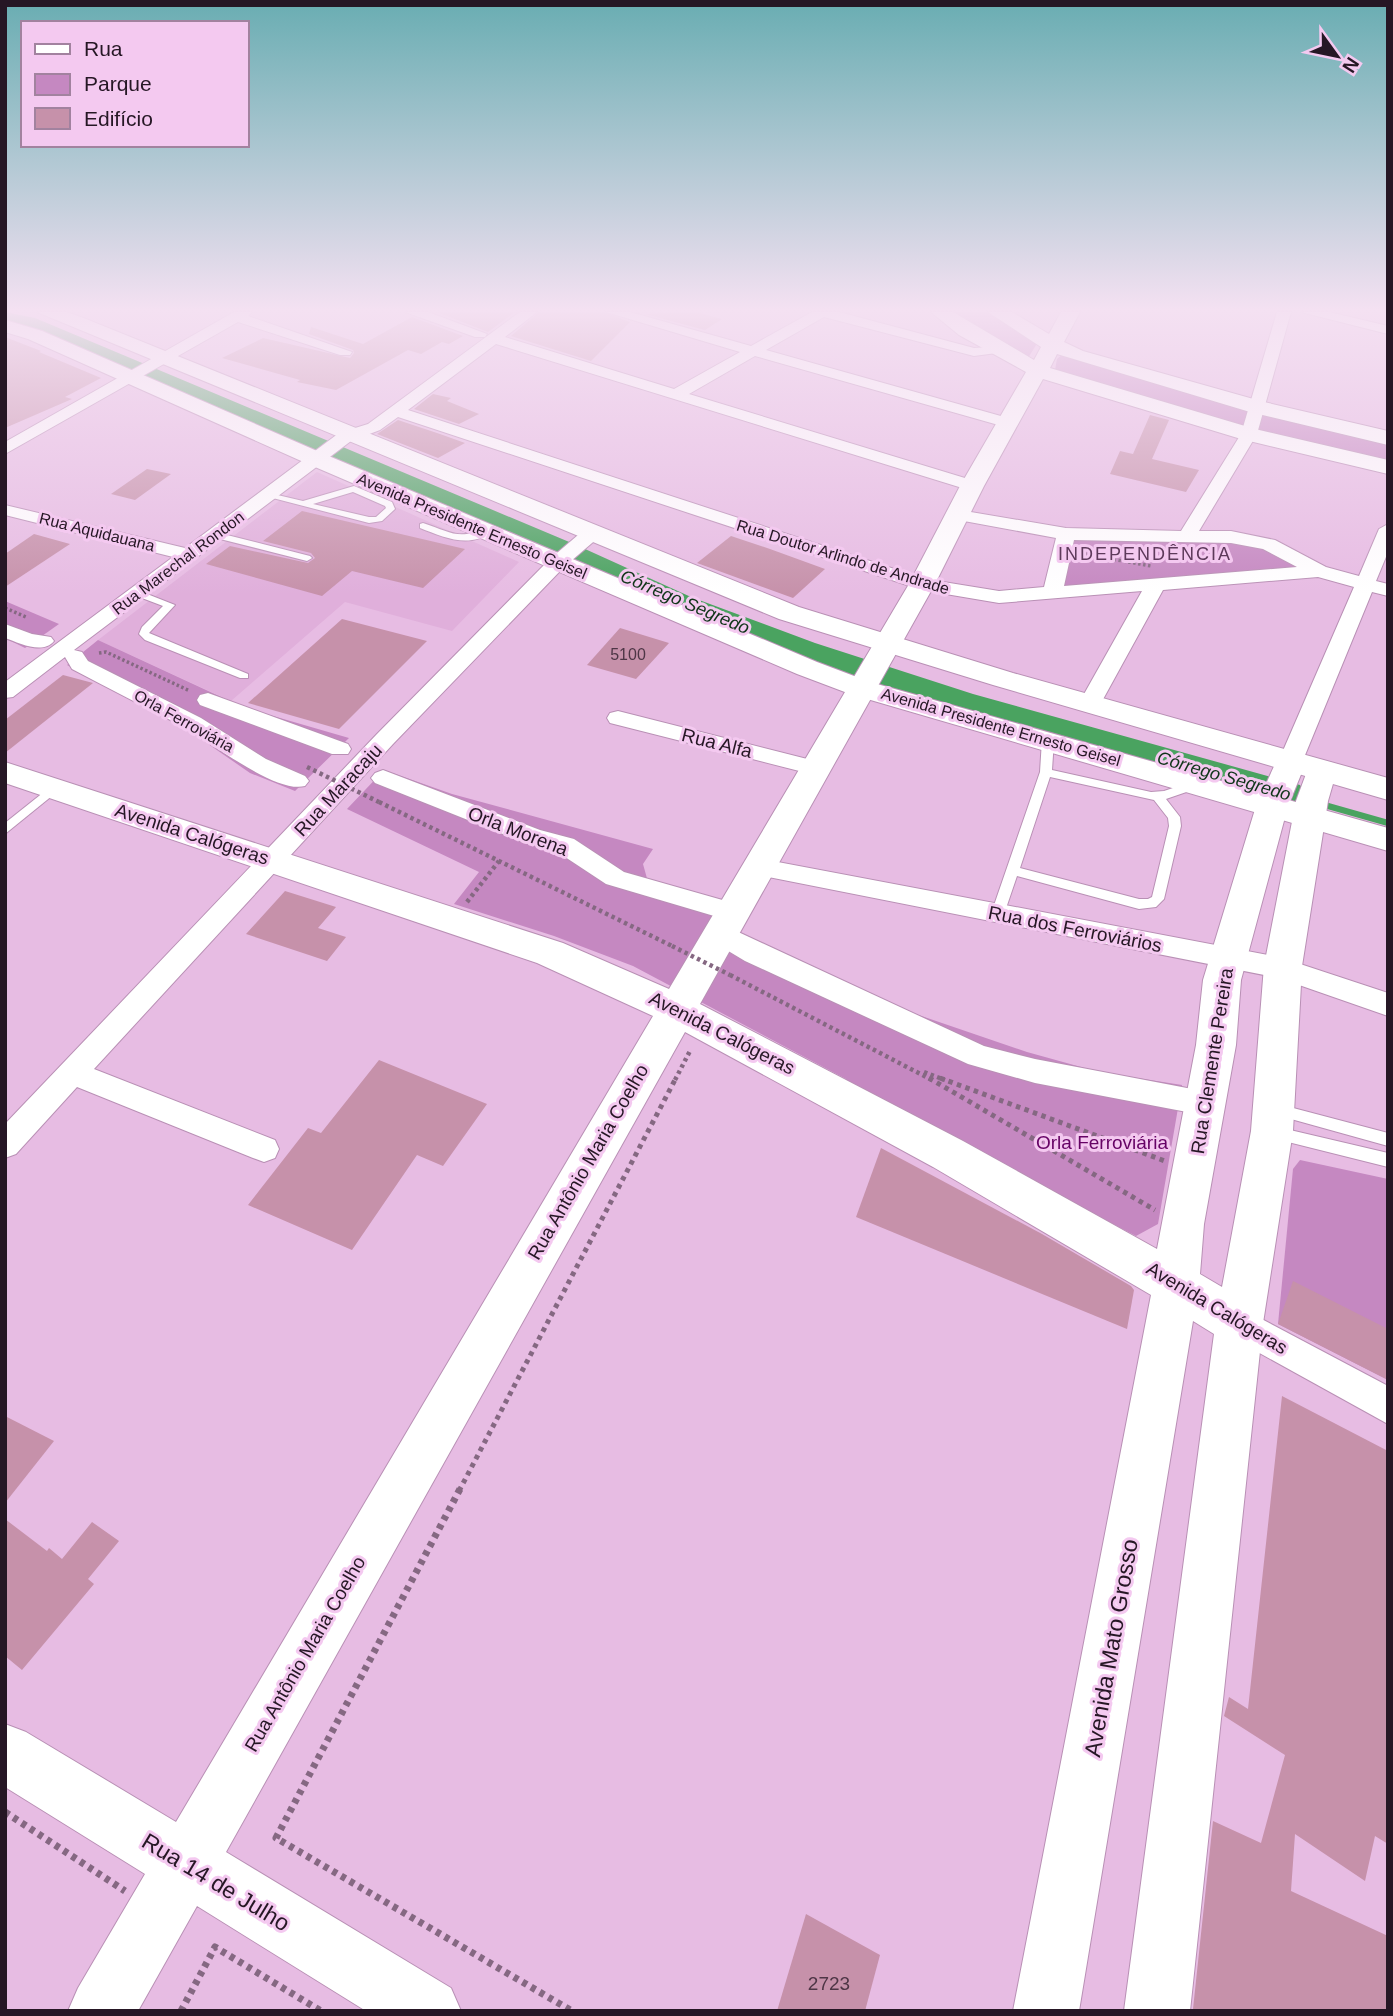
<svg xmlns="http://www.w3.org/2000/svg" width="1393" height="2016" viewBox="0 0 1393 2016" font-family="Arial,sans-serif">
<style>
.built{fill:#e0afdb}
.green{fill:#c588c1}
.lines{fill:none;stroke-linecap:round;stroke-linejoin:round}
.stream{stroke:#4aa360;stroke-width:6}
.river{fill:#4aa360;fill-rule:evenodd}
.building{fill:#c691aa}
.lane-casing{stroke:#b990b5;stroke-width:2}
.street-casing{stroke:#b990b5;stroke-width:2}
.secondary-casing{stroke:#b990b5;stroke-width:2}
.primary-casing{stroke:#b990b5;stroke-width:2}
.path-far3{stroke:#856882;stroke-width:3.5;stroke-dasharray:2.5 2.5;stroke-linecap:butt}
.path-far2{stroke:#856882;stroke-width:4.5;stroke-dasharray:3.5 3.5;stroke-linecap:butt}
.path-far1{stroke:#856882;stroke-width:5;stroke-dasharray:4.5 4.5;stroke-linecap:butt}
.path{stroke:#856882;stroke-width:7;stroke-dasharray:5 5;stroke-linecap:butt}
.lane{fill:#fff;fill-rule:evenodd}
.street{fill:#fff;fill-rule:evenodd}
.secondary{fill:#fff;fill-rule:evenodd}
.primary{fill:#fff;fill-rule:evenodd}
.path-bridge{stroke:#856882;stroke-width:4.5;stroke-dasharray:3.5 3.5;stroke-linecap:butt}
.labels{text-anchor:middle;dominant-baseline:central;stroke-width:6;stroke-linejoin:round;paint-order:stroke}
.far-street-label{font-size:16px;fill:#261725;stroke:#f4c9f0}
.number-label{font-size:16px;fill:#4e3646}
.far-neighbourhood-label{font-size:18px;letter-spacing:2px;fill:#5e3a5b;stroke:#f4c9f0}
.far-water-label{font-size:18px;font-style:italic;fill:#103519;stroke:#f4c9f0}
.street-label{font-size:19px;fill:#261725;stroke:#f4c9f0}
.park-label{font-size:19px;fill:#660365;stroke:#f4c9f0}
.near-number-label{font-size:19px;fill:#4e3646}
.near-street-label{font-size:23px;fill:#261725;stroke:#f4c9f0}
</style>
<rect width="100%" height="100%" fill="#e7bce3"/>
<path class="built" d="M317,472L519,562L452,631L345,602L231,701L98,640Z"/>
<g class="green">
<path d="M950,312H992L1038,342L1028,358Z"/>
<path d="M1064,353L1388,440V464L1238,425L1055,370L1057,359Z"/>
<path d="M1066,534L1268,544L1319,571L1053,593Z"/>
<path d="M5,601L59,624L25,648L5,638Z"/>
<path d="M98,640L245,708L349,738L295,791L250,773L175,721L67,665Z"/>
<path d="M384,770L452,794L653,849L643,864L648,882L697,898L756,949L857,994L1027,1052L1099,1072L1182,1085L1158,1224L1136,1236L848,1086L846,1079L633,966L554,936L454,904L479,872L347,809Z"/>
<path d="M1300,1160L1388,1179V1380L1278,1324L1293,1169Z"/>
</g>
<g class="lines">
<path class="stream" d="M1321,804L1388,823"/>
<path class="river" d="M5,312L35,318L574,544L691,597L815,643L973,694L1300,785L1305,793L1300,801L1287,805L949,708L793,657L669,609L554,556L5,324Z"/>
</g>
<g class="building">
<path d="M437,312H515L488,332Z"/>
<path d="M539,312H604L630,322L591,361L511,336Z"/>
<path d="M695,312L722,319L705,330L645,314Z"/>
<path d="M412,317L463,336L449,344L442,342L421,354L408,350L336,390L297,382L300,380L222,358L263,338L350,358L354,353L353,350L309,334L311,327L363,344Z"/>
<path d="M5,337L41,351L39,352L101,378L65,397L72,399L5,428Z"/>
<path d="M433,394L451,398L447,401L479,414L459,424L414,409Z"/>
<path d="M1150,415L1169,420L1152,459L1199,470L1186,492L1110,474L1120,451L1133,454Z"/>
<path d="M398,420L440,434L465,443L438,458L377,434Z"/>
<path d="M147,469L171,474L135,500L111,494Z"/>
<path d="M302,511L465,549L423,588L352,571L322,596L206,564L230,546L308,563L315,558L311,553L263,541Z"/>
<path d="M34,534L70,544L5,587V554Z"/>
<path d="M731,536L770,549L825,569L793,598L697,563Z"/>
<path d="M342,619L427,641L339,729L248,703Z"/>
<path d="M620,628L669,643L636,679L587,665Z"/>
<path d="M63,675L93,683L5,753V720Z"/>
<path d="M285,891L336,907L318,928L346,937L327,961L246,934Z"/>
<path d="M379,1060L487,1104L443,1166L417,1155L352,1250L248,1205L308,1128L321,1133Z"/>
<path d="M881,1148L1042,1234L1131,1286L1134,1290L1127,1329L856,1217Z"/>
<path d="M1293,1281L1388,1329V1380L1278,1324Z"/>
<path d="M1282,1396L1388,1451V1844L1375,1836L1365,1881L1295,1834L1291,1891L1388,1936V2011L1193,2009L1213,1821L1261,1843L1285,1755L1224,1716L1229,1697L1248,1709Z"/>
<path d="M5,1416L54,1441L5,1503Z"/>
<path d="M5,1519L47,1551L49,1548L62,1559L92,1522L119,1541L88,1579L94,1584L22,1670L5,1656Z"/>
<path d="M806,1914L880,1955L865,2011H777Z"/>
</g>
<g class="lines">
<defs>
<g id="lane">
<path d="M354,486L392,502L395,509L382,521L369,523L265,496L269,493L303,501ZM353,492L385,506L386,508L376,517H369L313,504Z"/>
<path d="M423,523C451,532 456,540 486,529L491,532C469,549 443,537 420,528V524Z"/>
<path d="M215,532L310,556L312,558L307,561L212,537V533Z"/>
<path d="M137,590L175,605L149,633L248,674V678H240L145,640L139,634L142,627L163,606L134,595V591Z"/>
<path d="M1048,736L1054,740L1052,770L1151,792L1164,791L1197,780L1203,784L1201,787L1166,799L1180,817L1181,826L1164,899L1156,907L1139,909L1017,876L1003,917H993L991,914L1040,772L1042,740ZM1050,777L1154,800L1168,818L1169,826L1152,897L1148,899H1139L1020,868Z"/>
<path d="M54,784L58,785V791L5,834V823Z"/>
<path d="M1278,1104L1388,1133V1146L1273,1114L1270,1110L1273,1106Z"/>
<path d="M1273,1126L1388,1153V1167L1268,1137L1265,1132L1268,1127Z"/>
</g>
<g id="street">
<path d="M234,312H252L248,316L352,352L350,355H340L238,322L5,454V442Z"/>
<path d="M405,312H428L487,334L485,337H475Z"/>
<path d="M520,312H537L505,337L674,389L740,352L606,312H630L751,346L812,312H839L974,348L1004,346V352L974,356L824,317L766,350L1015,420L1017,423L1009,428L755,356L689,394L978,482L981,486L978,490L972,491L496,344L408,410L925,579L999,591L1044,587L1056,538L953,519L950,515L953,511L959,510L1066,528L1181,531L1241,434L1277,312H1291L1257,434L1199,531H1231L1275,540L1326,567L1359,576L1379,529L1388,524V552L1376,581L1388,584V596L1372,592L1303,760L1299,765H1283L1279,760L1354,587L1318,577L1163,590L1101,703L1090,710L1079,703L1142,591L999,603L922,590L398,417L380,430L351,441L74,650L82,652L88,661L201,718L266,759L305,776L309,781L305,786C275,794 210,741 182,726C145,707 108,688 72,669L65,657L13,697L5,698V682L173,557L5,515V505L185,548L339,433L368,424ZM1074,540L1231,543L1263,549L1297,567L1064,586Z"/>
<path d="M1301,312H1329L1388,326V334Z"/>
<path d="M592,527L599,529L601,533L599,537L564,567L393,744L94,1069L275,1140L279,1149L275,1158L264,1162L253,1158L77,1087L16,1154L5,1158V1124L377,734L550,559L585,529Z"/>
<path d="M5,624L32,634L51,637L54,641C43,655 19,643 5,638Z"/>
<path d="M208,693L348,744L351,749L348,754H332L200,705L197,700L200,695Z"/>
<path d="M618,711L823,763L827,768L823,773L815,775L610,723L607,718L610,713Z"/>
<path d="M383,770L540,830L574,839L624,872L740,905L744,912L740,919L731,921L606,884L556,851L523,842L375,783L371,778L375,773Z"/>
<path d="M757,858L1279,957L1388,993V1016L1279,978L748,873L744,867L748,861Z"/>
<path d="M719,923L984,1046L1035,1059L1208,1092L1219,1095L1223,1104L1219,1113L1208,1116L1035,1083L968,1064L745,961L710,940L706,933L710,926Z"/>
<path d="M1239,1307L1388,1386V1424L1227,1335L1222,1323L1227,1311Z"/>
</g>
<path id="secondary" d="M931,312H953L1034,360L1041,347L988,312H1012L1049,334L1061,312H1080L1064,342L1083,351L1264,402L1388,431V445L1250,412L1057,354L1050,368L1255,429L1388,460V474L1241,439L1043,379L984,486L935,584L700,1004L963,1141L1157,1249L1196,1045L1203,980L1256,806L1280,753L1291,750L1302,753L1307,760L1288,806L1241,980L1236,1045L1204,1224L1200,1274L1222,1287L1251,1131L1264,966L1296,801L1310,763L1321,760L1332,763L1337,770L1328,801L1302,966L1293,1131L1263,1323L1190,2011H1124L1214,1334L1193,1321L1079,2011H1013L1151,1295L933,1167L685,1032L226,1852L451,1988L461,2011H366L197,1906L138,2011H68L78,1988L145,1874L5,1787V1724L26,1732L176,1822L653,1016L537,963L5,783V762L563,943L669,989L909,584L960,486L1026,372L959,335Z"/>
<g id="primary">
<path d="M37,312H67L86,319L799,607L1013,673L1388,778V800L993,685L779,619Z"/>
<path d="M5,320L42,331L324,454L817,662L870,682L1388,828V851L850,694L797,674L308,464L28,339L5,332Z"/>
</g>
</defs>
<use href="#lane" class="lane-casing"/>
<use href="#street" class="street-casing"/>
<use href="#secondary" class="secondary-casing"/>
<use href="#primary" class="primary-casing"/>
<g class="path-far3">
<path d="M1084,554L1151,566"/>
<path d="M5,608L26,617"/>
<path d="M99,653L106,652L190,691"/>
</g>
<g class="path-far2">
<path d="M379,802L672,946"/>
<path d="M467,902L499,861"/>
<path d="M730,975L932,1080"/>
<path d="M924,1072L945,1080"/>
<path d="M675,1080L691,1049"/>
</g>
<g class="path-far1">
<path d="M929,1078L1155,1210"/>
<path d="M940,1078L1165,1161"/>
<path d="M459,1491L676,1078"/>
</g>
<g class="path">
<path d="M460,1489L276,1838L572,2011"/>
<path d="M5,1812L125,1891"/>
<path d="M181,2011L215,1947L321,2011"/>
</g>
<use href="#lane" class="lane"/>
<use href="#street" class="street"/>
<use href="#secondary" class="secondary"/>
<use href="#primary" class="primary"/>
<g class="path-bridge">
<path d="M307,767L379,802"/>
<path d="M672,946L730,975"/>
</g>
</g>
<linearGradient id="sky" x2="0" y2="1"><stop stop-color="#69adb2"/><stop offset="0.52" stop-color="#f4e1f2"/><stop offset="1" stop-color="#f4e1f2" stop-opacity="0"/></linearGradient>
<rect width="1393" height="595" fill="url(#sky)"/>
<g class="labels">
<g class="far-street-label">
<text transform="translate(472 526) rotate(23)">Avenida Presidente Ernesto Geisel</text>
<text transform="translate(97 532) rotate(14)">Rua Aquidauana</text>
<text transform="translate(843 557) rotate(17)">Rua Doutor Arlindo de Andrade</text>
<text transform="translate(178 563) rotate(-37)">Rua Marechal Rondon</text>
<text transform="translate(184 721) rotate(29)">Orla Ferroviária</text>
<text transform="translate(1001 727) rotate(16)">Avenida Presidente Ernesto Geisel</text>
</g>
<g class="number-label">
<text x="628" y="654">5100</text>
</g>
<g class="far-neighbourhood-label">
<text x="1145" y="554">INDEPENDÊNCIA</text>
</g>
<g class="far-water-label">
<text transform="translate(685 602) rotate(23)">Córrego Segredo</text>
<text transform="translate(1224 776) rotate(16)">Córrego Segredo</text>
</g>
<g class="street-label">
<text transform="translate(717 743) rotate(14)">Rua Alfa</text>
<text transform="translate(338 790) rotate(-47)">Rua Maracaju</text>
<text transform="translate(518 831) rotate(21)">Orla Morena</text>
<text transform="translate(192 834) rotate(18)">Avenida Calógeras</text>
<text transform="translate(1075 929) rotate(11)">Rua dos Ferroviários</text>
<text transform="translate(722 1033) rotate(27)">Avenida Calógeras</text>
<text transform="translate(1212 1061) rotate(-81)">Rua Clemente Pereira</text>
<text transform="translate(588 1162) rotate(-60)">Rua Antônio Maria Coelho</text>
<text transform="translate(1217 1308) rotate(31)">Avenida Calógeras</text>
<text transform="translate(305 1654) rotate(-60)">Rua Antônio Maria Coelho</text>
</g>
<g class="park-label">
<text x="1102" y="1142">Orla Ferroviária</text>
</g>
<g class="near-number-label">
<text x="829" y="1983">2723</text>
</g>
<g class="near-street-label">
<text transform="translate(1111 1648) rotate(-80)">Avenida Mato Grosso</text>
<text transform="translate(216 1882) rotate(31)">Rua 14 de Julho</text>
</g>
</g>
<rect width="1393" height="2016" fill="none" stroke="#261725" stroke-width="14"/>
<rect x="21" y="21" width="228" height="126" fill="#f4c9f0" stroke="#a2829f" stroke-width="2"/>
<rect x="35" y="44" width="35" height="10" fill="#ffffff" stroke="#a2829f" stroke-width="2"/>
<text x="84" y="56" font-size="21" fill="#261725">Rua</text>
<rect x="35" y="74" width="35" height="21" fill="#c588c1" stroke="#a2829f" stroke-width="2"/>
<text x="84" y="91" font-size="21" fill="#261725">Parque</text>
<rect x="35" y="108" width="35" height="21" fill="#c691aa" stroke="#a2829f" stroke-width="2"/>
<text x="84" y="126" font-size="21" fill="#261725">Edifício</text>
<g transform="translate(1337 56) rotate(123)" stroke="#f4c9f0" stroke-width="5" paint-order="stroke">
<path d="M0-5L12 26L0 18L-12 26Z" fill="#261725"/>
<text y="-10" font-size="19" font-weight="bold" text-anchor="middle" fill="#261725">N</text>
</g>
</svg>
